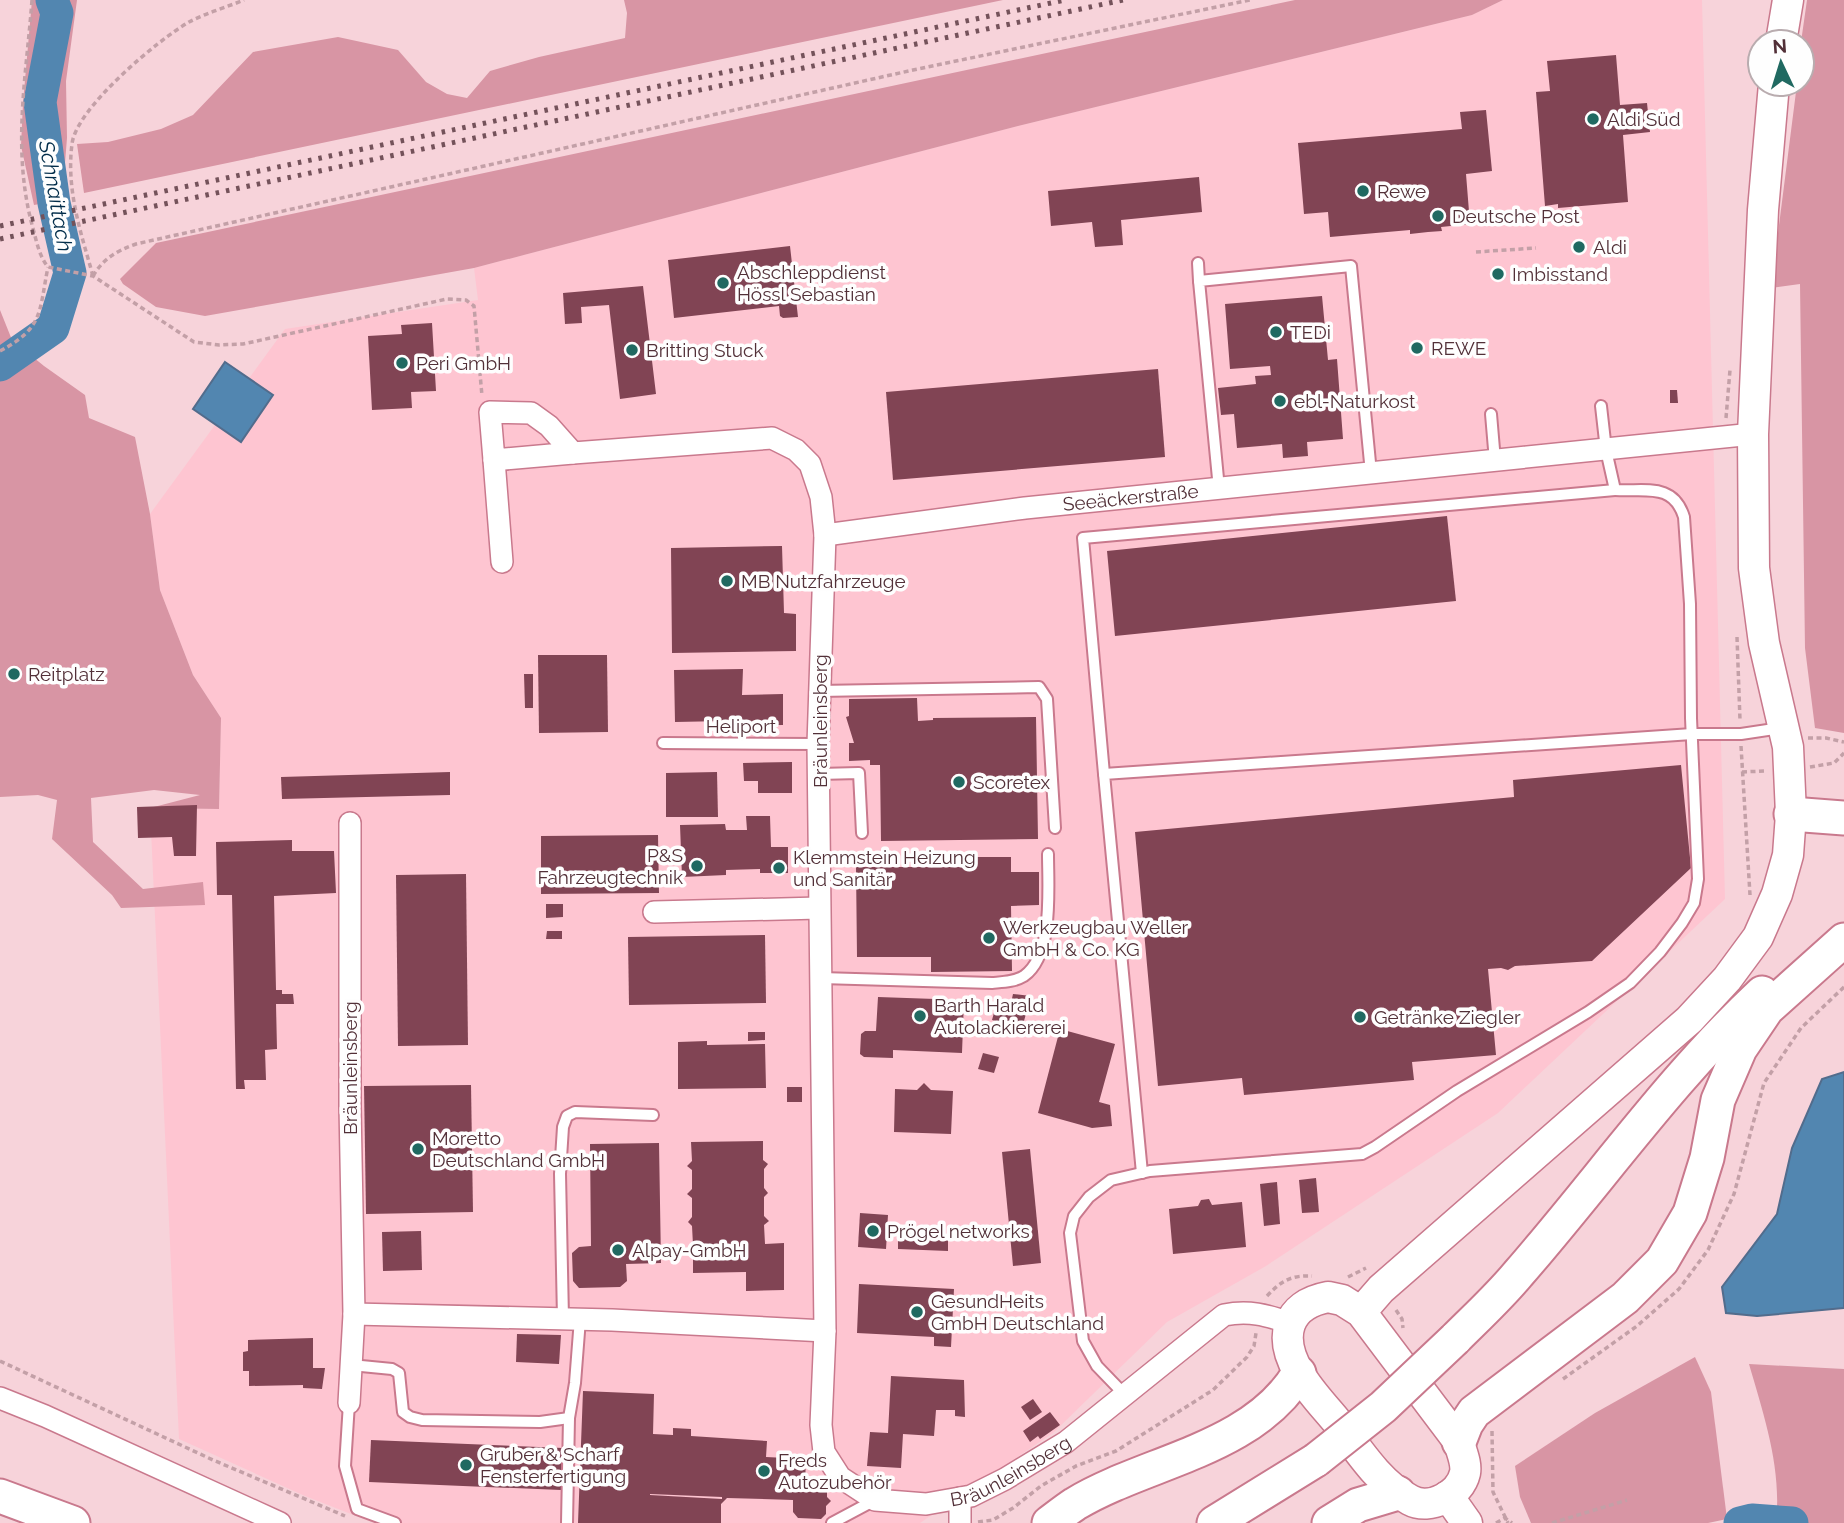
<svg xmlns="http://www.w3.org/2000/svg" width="1844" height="1523" viewBox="0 0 1844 1523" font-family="Raleway,sans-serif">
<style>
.built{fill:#fec5d1}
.green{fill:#d895a4}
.water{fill:#5286b0;stroke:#526c8c;stroke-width:2}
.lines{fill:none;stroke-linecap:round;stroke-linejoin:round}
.river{stroke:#5286b0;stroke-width:33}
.building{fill:#814454;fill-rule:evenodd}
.lane-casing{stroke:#c9798d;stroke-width:14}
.street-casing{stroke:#c9798d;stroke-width:24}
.secondary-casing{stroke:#c9798d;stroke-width:33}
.primary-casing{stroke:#c9798d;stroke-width:37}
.path{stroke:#c3a0a7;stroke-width:3.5;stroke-dasharray:5 3.5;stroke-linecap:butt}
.lane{stroke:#fff;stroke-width:10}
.street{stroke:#fff;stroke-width:21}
.secondary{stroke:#fff;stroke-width:30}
.primary{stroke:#fff;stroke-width:33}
.rail{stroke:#74525a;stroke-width:5;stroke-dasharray:3.5 7;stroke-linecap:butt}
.primary-bridge-casing{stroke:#c9798d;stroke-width:37;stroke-linecap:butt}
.primary-bridge{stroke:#fff;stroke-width:33}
.poi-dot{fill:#206961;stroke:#fefefe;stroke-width:2.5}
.labels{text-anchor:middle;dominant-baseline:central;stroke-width:7;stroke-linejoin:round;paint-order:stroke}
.poi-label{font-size:19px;fill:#523038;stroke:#fefefe;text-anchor:start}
.street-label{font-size:19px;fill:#523038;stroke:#fefefe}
.water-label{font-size:21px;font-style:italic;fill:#012c49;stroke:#fefefe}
</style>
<rect width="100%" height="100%" fill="#f7d3da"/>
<path class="built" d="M1503,0H1702L1725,899L1498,1113L1266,1266L1167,1322L1053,1433L920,1523H374L305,1496L179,1439L150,808L219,809L221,718L193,675L160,590L150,514L285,329L478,300L474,268L1018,126L1472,15Z"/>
<g class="green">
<path d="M32,0H77L66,81L67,138L62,200L34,205L21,146L23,103Z"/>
<path d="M624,0H1003L84,193L77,144L108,142L161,129L193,115L253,52L338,37L398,50L426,82L447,94L467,98L490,71L539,57L625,38L627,13Z"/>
<path d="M1295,0H1503L1472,15L1018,126L474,268L205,316L156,307L123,284L120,279L156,243Z"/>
<path d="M1807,0H1844V733L1815,728L1805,648L1800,284L1771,288L1797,84H1802L1801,42Z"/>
<path d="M0,310L12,340L44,366L85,395L89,418L135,437L150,514L160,590L193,675L221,718L219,809L150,808L200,795L154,790L91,798L93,842L143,889L203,882L205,905L121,908L112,895L52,839L57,800L38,795L0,797Z"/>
<path d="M1695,1357L1711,1392L1727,1519L1708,1523H1531L1520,1497L1515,1466L1595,1413Z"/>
<path d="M1749,1364L1844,1369V1523H1776C1782,1468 1764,1416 1749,1364Z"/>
</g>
<g class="water">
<path d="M225,362L273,395L241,442L193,409Z"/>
<path d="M1844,1072V1308L1757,1316L1726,1313L1722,1287L1777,1214L1792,1148L1822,1079Z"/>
</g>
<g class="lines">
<g class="river">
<path d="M0,365L53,328L70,273L54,203L40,102L57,13L52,0"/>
<path d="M1740,1523L1752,1520L1792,1523"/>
</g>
</g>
<g class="building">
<path d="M1616,55L1620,105L1647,103L1650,132L1623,135L1628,202L1558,208V204L1545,206L1536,92L1550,91L1547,61Z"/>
<path d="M1486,110L1492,171L1466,174L1470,224L1441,227L1442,231L1428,232L1410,234V230L1330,237L1328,212L1304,214L1298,143L1462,129L1460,112Z"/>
<path d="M1199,177L1202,212L1121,220L1123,245L1095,247L1092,222L1051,226L1048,191Z"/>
<path d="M790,246L798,317L783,318L780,316L779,306L674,318L668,260Z"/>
<path d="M643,286L656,394L620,399L609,305L581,307L582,323L565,324L563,293Z"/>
<path d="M1322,296L1328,360L1337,359L1343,439L1307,442L1308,456L1283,458L1282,444L1237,448L1234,414L1221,415L1218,388L1256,384L1255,376L1271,375L1270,366L1230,369L1225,304Z"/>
<path d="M432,323L436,391L411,392L412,408L372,410L368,336L402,334L401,325Z"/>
<path d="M1158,369L1165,457L893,480L886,392Z"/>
<path d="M1670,390H1677L1678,403H1670Z"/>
<path d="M1447,516L1456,601L1115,636L1107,551Z"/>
<path d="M782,546L784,613L796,614V651L672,653L671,548Z"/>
<path d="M538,655H607L608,732L539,733Z"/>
<path d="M743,669L742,695L783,694V725L725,726V721L675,722L674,670Z"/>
<path d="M524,674H533V708H525Z"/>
<path d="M917,698L918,721L933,720V718L1036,717L1038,839L881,841L880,765H870V760L849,761V743H854L846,717L849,716V699Z"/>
<path d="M792,762V793H758V781H744L743,763Z"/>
<path d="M1681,765L1691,868L1592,961L1515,966L1508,970L1501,968L1488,969L1496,1055L1412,1062L1414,1080L1244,1095L1242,1078L1158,1086L1135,832L1514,797L1513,780Z"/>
<path d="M450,772V795L282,799L281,777Z"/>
<path d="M717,772L718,817H666V773Z"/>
<path d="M197,805L196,856H174L172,837L138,838L137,807Z"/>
<path d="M746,816H770L771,847H788V873H760V869L726,870V875L682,877L680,825L725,824L726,830H747Z"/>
<path d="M658,835L659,893L541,894V836Z"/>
<path d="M292,840V851H334L336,893L274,896L276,990H282V994H293L294,1004H276L277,1049L265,1050L266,1080H244L245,1089H236L232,895H217L216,842Z"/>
<path d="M965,857H1011V872H1039V905L1011,906L1012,971L931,972V957H857L856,867H965Z"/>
<path d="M466,874L468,1045L398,1046L396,875Z"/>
<path d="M546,904H563V917L546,918Z"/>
<path d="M547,931H562V939H546Z"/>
<path d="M765,935L766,1003L629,1005L628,937Z"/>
<path d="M1013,994L1031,996L1022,1028L992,1020L997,1002L1011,1003Z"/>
<path d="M878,997L964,1000L962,1053L893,1050V1058L864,1057L860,1054L861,1034L865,1031H876Z"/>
<path d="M1060,1029L1115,1044L1099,1102L1110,1105L1112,1126L1092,1128L1038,1113Z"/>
<path d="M748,1032H765V1040L748,1041Z"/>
<path d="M707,1041V1045L765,1044L766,1088L678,1089V1042Z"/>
<path d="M983,1053L999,1057L994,1073L978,1069Z"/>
<path d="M924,1083L931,1090L953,1091L951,1134L894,1132L895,1089L917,1090Z"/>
<path d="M471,1085L473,1212L366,1214L364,1086Z"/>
<rect x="787" y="1087" width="15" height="15"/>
<path d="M763,1141V1160L768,1164L764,1169V1188L768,1193L764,1197V1216L769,1221L764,1225L765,1244L784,1243V1290L746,1291V1272L693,1273V1255L688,1250L693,1245L692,1226L688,1222L692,1217V1198L687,1194L692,1189V1170L687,1166L692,1161L691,1142Z"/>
<path d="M659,1143L661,1263L626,1264L627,1281L620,1287L579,1288L573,1281L572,1253L579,1247L591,1246L590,1144Z"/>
<path d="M1030,1149L1041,1263L1013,1266L1002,1152Z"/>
<path d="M1316,1178L1319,1212L1302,1213L1299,1180Z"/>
<path d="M1277,1182L1280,1224L1264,1226L1260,1184Z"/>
<path d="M1209,1199L1212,1205L1242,1202L1246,1247L1173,1254L1169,1209L1198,1206L1201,1200Z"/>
<path d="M860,1213L888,1215L886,1249L858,1247Z"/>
<path d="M421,1231L422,1270L383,1271L382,1232Z"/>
<path d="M898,1232L948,1234V1251L898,1249Z"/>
<path d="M859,1284L954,1289L951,1347L934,1346V1337L857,1333Z"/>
<path d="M517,1334L561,1335L559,1364L516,1362Z"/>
<path d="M313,1338V1368H325L322,1389L303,1388V1385L249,1386V1371H243V1352L248,1351V1340Z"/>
<path d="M891,1376L964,1380L965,1417L955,1416V1410H936L934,1436L903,1434L901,1468L867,1466L870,1432L888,1433Z"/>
<path d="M583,1391L654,1394L653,1434L673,1435V1428L691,1429V1436L767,1441L766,1457L806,1459L805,1483H822L827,1488V1497L831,1501L826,1506V1514L821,1519L798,1518L793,1512V1500L727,1498L721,1504V1523H578ZM650,1494L722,1497V1499L650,1495Z"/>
<path d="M1033,1399L1042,1412L1030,1420L1021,1407Z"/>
<path d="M1050,1412L1060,1425L1040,1439L1038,1436L1030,1442L1023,1431Z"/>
<path d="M371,1440L563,1448L561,1490L369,1482Z"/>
</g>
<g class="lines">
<defs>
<g id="lane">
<path d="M1198,263L1199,281"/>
<path d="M1491,414L1495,461"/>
<path d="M1219,489L1199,281L1351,266L1371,473"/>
<path d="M819,691L1039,687L1047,699L1055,828"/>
<path d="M663,743L818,744"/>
<path d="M819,774L859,773L862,833"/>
<path d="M1104,774L1083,538L1615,490"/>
<path d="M821,978L992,983C1003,982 1014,982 1024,976C1054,955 1048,887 1048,854"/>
<path d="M1142,1173L1104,774L1692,734H1741L1781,728"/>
<path d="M563,1318L560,1174L563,1127L567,1116L575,1112L653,1115"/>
<path d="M351,1365L392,1369L399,1373L403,1412L410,1417L422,1420L540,1422L569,1418L575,1383L580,1319"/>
<path d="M1125,1395L1097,1366L1083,1341L1070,1233L1074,1216L1089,1197L1111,1180L1150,1171L1362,1154L1375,1147L1457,1091L1588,1012L1630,983L1660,952L1682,923L1694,903L1698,879L1691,718L1690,604L1684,517C1673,482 1645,492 1615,490L1606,450L1601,406"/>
<path d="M349,1403L345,1466L357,1509L395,1523"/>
<path d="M567,1523L569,1418"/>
<path d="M832,1523L875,1500"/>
</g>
<g id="street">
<path d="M490,412L531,413L549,426L573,453L494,460Z"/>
<path id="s1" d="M573,453L772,438L796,450L810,464L821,497L825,535L818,744L825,1331L821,1425L824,1452L840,1477L875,1500L926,1504L971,1496L1005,1479L1066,1442L1224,1315C1249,1310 1266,1315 1290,1323"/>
<path d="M494,460L502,562"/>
<path id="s2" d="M825,535L1025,508L1753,434"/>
<path d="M654,912L819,908"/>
<path d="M354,1314L612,1320L825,1331"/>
<path d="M0,1398L45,1416L280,1523"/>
<path d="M349,1403L354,1314L350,1106V823"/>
<path d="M960,1498V1523"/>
</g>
<g id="secondary">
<path d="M1781,42L1788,0"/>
<path d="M1328,1297L1342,1300L1361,1312L1459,1442C1461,1451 1467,1463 1465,1473C1460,1495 1430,1511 1410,1500C1379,1483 1359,1451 1338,1423C1325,1407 1309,1391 1299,1373C1278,1337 1286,1305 1328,1297Z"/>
<path d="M1361,1312L1381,1289L1689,1020L1727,979L1758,937L1777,894L1788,855L1791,814L1788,747L1764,643L1754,568L1753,434L1763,210L1774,84"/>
<path d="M1448,1496L1467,1523"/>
</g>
<g id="primary">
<path d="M1791,814L1844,818"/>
<path d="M1455,1339C1476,1318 1499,1297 1518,1274C1600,1180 1671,1078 1762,993"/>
<path d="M1459,1442L1466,1424L1474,1412L1625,1298L1662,1261L1690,1213L1707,1158L1718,1100L1740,1049L1767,1009L1844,940"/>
<path d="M0,1496L73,1523"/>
<path d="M1049,1523C1057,1517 1066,1510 1075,1504C1146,1461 1253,1450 1299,1373"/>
<path d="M1214,1523L1316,1460"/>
<path d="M1329,1523L1358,1505L1398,1493"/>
</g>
</defs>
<use href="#lane" class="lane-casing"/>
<use href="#street" class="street-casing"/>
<use href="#secondary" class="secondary-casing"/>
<use href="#primary" class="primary-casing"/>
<g class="path">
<path d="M32,0C26,80 11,153 34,232C37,244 40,257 48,267L93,276L194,342L219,345L243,344L447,299L466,300L474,306L482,396"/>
<path d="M1476,252L1536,248"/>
<path d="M93,276C103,259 116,251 136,244L913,70L1250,0"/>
<path d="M93,276C81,233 66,190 72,144C76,108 158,40 189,22C206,13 227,7 244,0"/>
<path d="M0,351C44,328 39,311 48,267"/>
<path d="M1726,418L1730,370"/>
<path d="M1737,637L1740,720"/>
<path d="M1808,738H1826L1844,742"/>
<path d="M1741,746L1750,895"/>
<path d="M1810,767L1834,763L1844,753"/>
<path d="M1742,772L1764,771"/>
<path d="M1348,1277L1366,1268"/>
<path d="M1267,1296C1281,1281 1291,1275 1312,1276"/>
<path d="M1396,1310L1402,1319L1403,1328"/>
<path d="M0,1361L213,1460L345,1516"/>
<path d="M1563,1379L1637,1326L1679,1289L1708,1250L1734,1194L1764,1083L1801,1028L1844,987"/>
<path d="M1492,1431L1493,1492L1508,1523"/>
<path d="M978,1522L993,1520L1013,1508L1041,1486L1076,1466L1116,1451L1213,1390L1247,1357L1254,1346L1256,1333"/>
<path d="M1496,1523L1505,1518L1512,1523"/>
<path d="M1552,1523L1627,1500"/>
</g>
<use href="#lane" class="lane"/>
<use href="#street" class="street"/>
<use href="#secondary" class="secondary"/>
<use href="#primary" class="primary"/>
<g class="rail">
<path d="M0,226L1065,0"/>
<path d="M0,239L1123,0"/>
</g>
<defs>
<path id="primary-bridge" d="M1316,1460L1383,1407L1455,1339"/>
</defs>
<use href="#primary-bridge" class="primary-bridge-casing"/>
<use href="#primary-bridge" class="primary-bridge"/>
</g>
<g class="poi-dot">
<circle cx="1593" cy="119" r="7"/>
<circle cx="1363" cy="191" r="7"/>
<circle cx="1438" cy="216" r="7"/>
<circle cx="1579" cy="247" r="7"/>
<circle cx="1498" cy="274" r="7"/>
<circle cx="723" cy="283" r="7"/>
<circle cx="1276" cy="332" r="7"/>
<circle cx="1417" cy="348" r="7"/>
<circle cx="632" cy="350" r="7"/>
<circle cx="402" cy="363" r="7"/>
<circle cx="1280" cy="401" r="7"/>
<circle cx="727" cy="581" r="7"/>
<circle cx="14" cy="674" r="7"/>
<circle cx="959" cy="782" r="7"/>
<circle cx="697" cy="866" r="7"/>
<circle cx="779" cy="868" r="7"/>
<circle cx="989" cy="938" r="7"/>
<circle cx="920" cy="1016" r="7"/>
<circle cx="1360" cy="1017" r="7"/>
<circle cx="418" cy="1149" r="7"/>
<circle cx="873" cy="1231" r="7"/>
<circle cx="618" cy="1250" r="7"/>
<circle cx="917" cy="1312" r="7"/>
<circle cx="466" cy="1465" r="7"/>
<circle cx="764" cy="1471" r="7"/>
</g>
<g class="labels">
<g class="poi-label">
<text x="1607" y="119">Aldi Süd</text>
<text x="1377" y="191">Rewe</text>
<text x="1452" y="216">Deutsche Post</text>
<text x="1593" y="247">Aldi</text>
<text x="737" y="272">Abschleppdienst<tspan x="737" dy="22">Hössl Sebastian</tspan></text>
<text x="1512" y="274">Imbisstand</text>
<text x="1290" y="332">TEDi</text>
<text x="1431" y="348">REWE</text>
<text x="646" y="350">Britting Stuck</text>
<text x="416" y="363">Peri GmbH</text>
<text x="1294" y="401">ebl-Naturkost</text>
<text x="741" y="581">MB Nutzfahrzeuge</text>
<text x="28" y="674">Reitplatz</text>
<text x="973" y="782">Scoretex</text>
<text x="683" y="855" text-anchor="end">P&amp;S<tspan x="683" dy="22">Fahrzeugtechnik</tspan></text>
<text x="793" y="857">Klemmstein Heizung<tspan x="793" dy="22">und Sanitär</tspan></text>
<text x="1003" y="927">Werkzeugbau Weller<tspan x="1003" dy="22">GmbH &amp; Co. KG</tspan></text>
<text x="934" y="1005">Barth Harald<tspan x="934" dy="22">Autolackiererei</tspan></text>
<text x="1374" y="1017">Getränke Ziegler</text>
<text x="432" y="1138">Moretto<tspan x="432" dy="22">Deutschland GmbH</tspan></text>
<text x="887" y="1231">Prögel networks</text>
<text x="632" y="1250">Alpay-GmbH</text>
<text x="931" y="1301">GesundHeits<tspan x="931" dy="22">GmbH Deutschland</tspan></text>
<text x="480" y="1454">Gruber &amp; Scharf<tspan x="480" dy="22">Fensterfertigung</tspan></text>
<text x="778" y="1460">Freds<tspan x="778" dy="22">Autozubehör</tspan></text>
</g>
<g class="street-label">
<text stroke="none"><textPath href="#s2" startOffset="308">Seeäckerstraße</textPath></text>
<text transform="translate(820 721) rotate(-90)">Bräunleinsberg</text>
<text x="741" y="726">Heliport</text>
<text transform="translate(350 1068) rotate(-90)">Bräunleinsberg</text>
<text stroke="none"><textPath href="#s1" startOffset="1451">Bräunleinsberg</textPath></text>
</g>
<g class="water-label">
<text transform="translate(56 196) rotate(80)">Schnaittach</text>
</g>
</g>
<g transform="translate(1781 63) rotate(356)"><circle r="33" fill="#fefefe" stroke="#b9acaf" stroke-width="2"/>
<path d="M0-5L12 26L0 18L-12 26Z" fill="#206961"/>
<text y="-10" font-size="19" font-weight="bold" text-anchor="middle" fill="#523038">N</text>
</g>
</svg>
